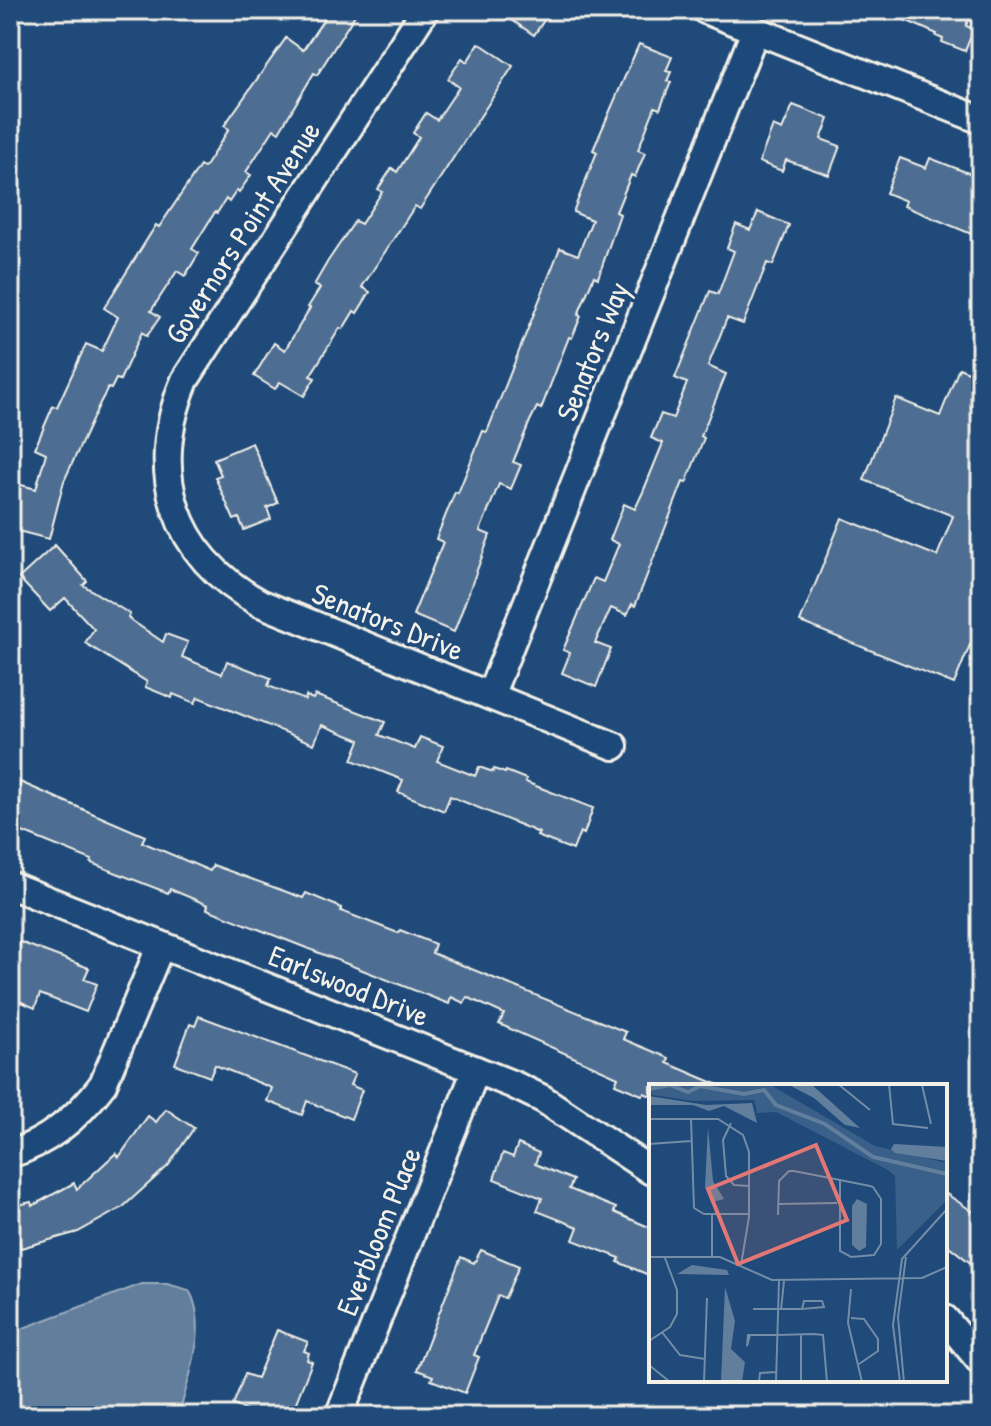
<svg xmlns="http://www.w3.org/2000/svg" width="991" height="1426" viewBox="0 0 991 1426" font-family="'Patrick Hand',sans-serif">
<style>
.water{fill:#627e9d;stroke:#9cacbb;stroke-width:2}
.building{fill:#4d6e92;stroke:#f4f1e8;stroke-width:2}
.lines{fill:none;stroke-linecap:round;stroke-linejoin:round}
.street-casing{stroke:#f4f1e8;stroke-width:32}
.street{stroke:#1f4a7a;stroke-width:26}
.labels{text-anchor:middle;dominant-baseline:central;stroke-width:7;stroke-linejoin:round;paint-order:stroke}
.street-label{font-size:30px;fill:#f4f1e8;stroke:#1f4a7a}
.inset-river{fill:none;stroke:#627e9d;stroke-width:4}
.inset-road{fill:none;stroke:#748da6;stroke-width:2}
.view{fill:#e27875;fill-opacity:0.15;stroke:#e27875;stroke-width:4}
.inset-edge{fill:none;stroke:#f4f1e8;stroke-width:4}
</style>
<rect width="100%" height="100%" fill="#1f4a7a"/>
<filter id="ink" filterUnits="userSpaceOnUse"><feTurbulence type="fractalNoise" baseFrequency=".0125" numOctaves="2"/><feDisplacementMap in="SourceGraphic" scale="16" xChannelSelector="R" yChannelSelector="G"/><feConvolveMatrix kernelMatrix="1 2 1 2 8 2 1 2 1" color-interpolation-filters="sRGB"/></filter>
<g filter="url(#ink)">
<path class="water" d="M142,1284H167L189,1290C210,1328 188,1376 179,1416H10V1333Z"/>
<g class="building">
<path d="M330,10H358L317,75L314,73L279,132L274,129L246,172L251,175L239,192L237,190L229,202L226,199L217,213L215,212L192,249L199,253L185,276L177,271L151,311L160,317L147,336L142,332L120,380L116,379L111,389L108,388L100,403L64,481L49,539L10,529V498L14,483L36,489L46,453L35,448L53,406L57,407L86,344L102,351L118,317L104,308L156,225L159,227L200,166L204,168L229,129L224,126L286,38L303,50Z"/>
<path d="M497,10H551L534,35Z"/>
<path d="M882,10H972L966,26L974,29L965,51L942,42L943,39L936,36L937,34Z"/>
<path d="M479,43L513,66L420,209L415,206L362,287L370,292L357,313L354,311L343,329L340,328L310,376L315,378L304,396L280,382L275,389L254,376L274,343L285,350L310,308L308,307L320,288L314,285L328,261L355,221L361,224L382,192L378,189L392,168L397,172L419,137L413,133L426,113L437,120L459,87L448,79L462,58L467,62Z"/>
<path d="M639,44L672,57L666,71L671,72L667,81L671,82L660,109L655,107L638,150L645,153L635,177L631,175L616,212L620,214L598,278L594,276L578,315L581,316L572,338L569,337L541,409L537,407L530,421L513,462L521,465L511,489L499,484L480,531L490,535L454,632L413,615L443,542L436,539L455,492L458,493L483,431L487,432L560,248L578,255L592,220L573,212L597,152L593,150Z"/>
<path d="M793,105L829,119L821,139L840,146L829,175L786,160L782,171L759,162L773,126L782,130Z"/>
<path d="M900,158L926,168L930,158L981,178V238L904,206L906,201L886,193Z"/>
<path d="M758,212L789,225L773,265L767,263L743,324L727,318L708,366L726,374L701,436L704,438L686,483L683,482L635,606L632,604L627,615L611,608L595,643L611,649L596,687L562,673L570,653L563,650L594,578L603,582L619,544L610,540L624,504L635,509L643,492L663,443L651,438L661,414L673,418L687,383L675,378L710,291L718,294L734,251L727,248L736,224L750,230Z"/>
<path d="M959,368L981,377V551L974,570L981,573V649L970,645L954,684L800,622L842,518L937,556L953,516L864,480L896,398L940,416Z"/>
<path d="M252,443L278,503L267,508L271,519L244,530L239,518L234,520L215,477L221,475L214,459Z"/>
<path d="M55,545L87,581L83,585L130,614L128,618L163,642L166,634L188,642L182,657L222,674L227,661L271,678L268,686L305,700L306,696L313,699L315,695L385,722L379,735L415,749L420,737L443,746L437,761L475,776L479,767L493,772L494,769L505,773L506,771L526,779L525,781L528,783L593,808L584,834L580,832L573,850L537,836L539,833L530,829L450,796L444,811L398,792L403,780L352,760L360,740L322,725L314,744L198,697L195,703L173,694L172,698L145,687L147,682L85,643L94,629L65,598L50,611L19,578Z"/>
<path d="M20,782L145,836L142,842L210,871L213,865L303,898L306,893L342,908L341,911L398,933L400,930L435,944L432,953L626,1032L623,1039L669,1058L667,1063L721,1086H651V1096L644,1093L642,1095L615,1084L618,1077L499,1024L504,1014L467,997L464,1003L451,997L449,1004L207,909L208,905L170,889L168,893L91,863L92,860L10,827V808Z"/>
<path d="M20,942L89,968L84,979L97,984L86,1012L40,994L35,1008L10,997V967Z"/>
<path d="M199,1016L355,1074L350,1085L362,1090L351,1119L307,1101L302,1115L267,1101L272,1088L215,1065L210,1077L175,1064L190,1024L195,1026Z"/>
<path d="M166,1109L194,1128L168,1166L123,1207L78,1232L21,1248L10,1207L31,1202L32,1206L74,1183L77,1189L116,1153L119,1157L148,1116L156,1122Z"/>
<path d="M518,1144L539,1153L535,1164L573,1180L569,1189L616,1208L614,1212L651,1228V1276L618,1262L620,1258L573,1240L578,1227L537,1211L542,1198L494,1179L503,1153L513,1157Z"/>
<path d="M945,1193L981,1217V1253L972,1264L945,1243Z"/>
<path d="M481,1250L519,1266L505,1298L498,1296L474,1355L479,1357L465,1393L431,1380L433,1376L417,1370L461,1257L474,1263Z"/>
<path d="M277,1330L308,1342L304,1351L309,1353L307,1360L312,1362L291,1415L277,1410L274,1416H261L233,1405L245,1374L257,1378Z"/>
</g>
<g class="lines">
<defs>
<g id="street">
<path d="M425,10L185,380C147,471 172,555 260,603L614,746"/>
<path d="M705,10L981,120"/>
<path d="M490,696L755,31"/>
<path d="M10,885L514,1085L543,1099L651,1171"/>
<path d="M10,1154C50,1142 79,1116 103,1084L161,945"/>
<path d="M945,1319L981,1362"/>
<path d="M339,1416L476,1070"/>
</g>
</defs>
<use href="#street" class="street-casing"/>
<use href="#street" class="street"/>
</g>
</g>
<g class="labels">
<g class="street-label">
<text transform="translate(242 232) rotate(-57)">Governors Point Avenue</text>
<text transform="translate(592 351) rotate(-68)">Senators Way</text>
<text transform="translate(388 621) rotate(22)">Senators Drive</text>
<text transform="translate(349 985) rotate(22)">Earlswood Drive</text>
<text transform="translate(378 1231) rotate(-68)">Everbloom Place</text>
</g>
</g>
<g transform="translate(649 1084)">
<rect width="298" height="298" fill="#1f4a7a"/>
<path d="M0,0H120L226,62L298,79V116L248,166L246,92L239,86L127,28L108,29L105,16L45,17L3,11Z" fill="#3a5f88"/>
<path d="M138,0H162L211,44L196,41L165,14ZM0,12L57,21L103,19L108,39L75,22L60,27L44,21H0ZM59,43L64,97L75,115L63,118L56,103ZM245,60L298,63V77L246,69L242,65ZM208,115L218,120L217,163L210,167L203,161V122ZM43,181L78,186L80,191L28,190ZM76,203L86,237L82,265L96,278L93,298H72Z" fill="#627e9d"/>
<path class="inset-river" d="M0,5L21,1L39,8L51,2L95,10L115,6L127,21L176,40L224,73L298,90"/>
<path class="inset-road" d="M189,0L221,26M240,0L244,40L279,44M273,1L282,40M42,34L45,124L55,130H100M0,35H69L94,51L100,68V133L92,181M82,39L74,56L77,92L85,101L100,102M0,60L42,57M129,120L188,119M63,130V173M129,131L130,97L140,87H145L191,96L221,102L224,103L232,115V160L225,171L202,173L191,167V96M0,173H71L123,196L273,194L298,183M202,205L199,239L213,298M155,217H173L175,223L153,225ZM104,225H153M132,226L135,197M202,234L215,235L229,255V267L210,280M13,248L31,271L56,275M101,251L98,262L99,251H127L165,250L174,251L178,298M152,251V298M0,257L21,243L28,230V206L16,174M0,281L21,298M55,298L58,214M110,298L111,289L127,288M127,298L130,196M251,298L244,241L253,175L298,125M255,298L249,233L257,173"/>
<path class="view" d="M167,61L198,136L89,180L59,105Z"/>
<rect width="298" height="298" class="inset-edge"/>
</g>
<rect width="991" height="1426" fill="none" stroke="#1f4a7a" stroke-width="40"/>
<rect x="20" y="20" width="951" height="1386" fill="none" stroke="#f4f1e8" stroke-width="3" filter="url(#ink)"/>
</svg>
